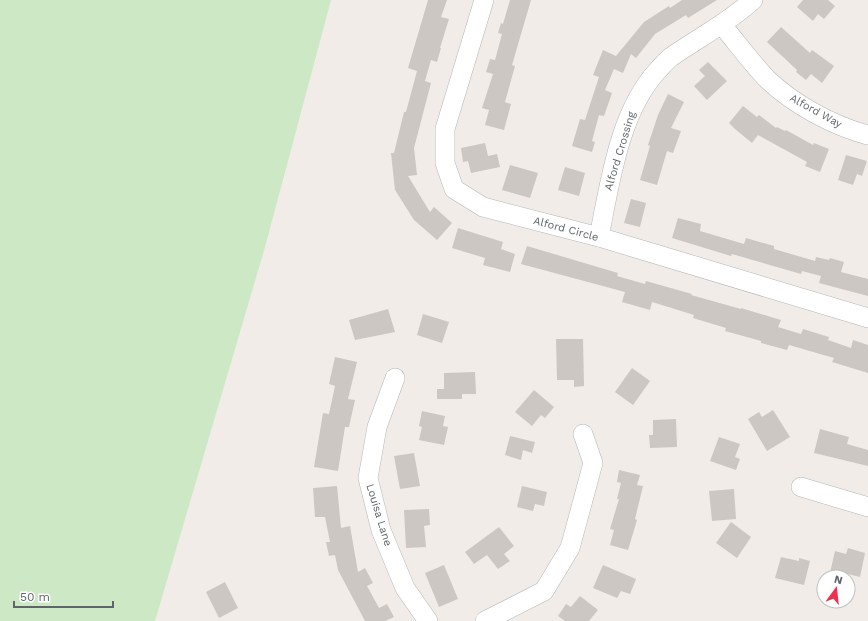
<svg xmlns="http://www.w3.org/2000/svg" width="868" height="621" viewBox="0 0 868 621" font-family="'Work Sans',sans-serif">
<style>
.green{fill:#cce8c4}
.building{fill:#ccc7c3}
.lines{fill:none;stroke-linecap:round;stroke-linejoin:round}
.minor-casing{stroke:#b2b7ba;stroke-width:20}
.minor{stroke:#fff;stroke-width:19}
.labels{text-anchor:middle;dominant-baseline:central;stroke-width:4;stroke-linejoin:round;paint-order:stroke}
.street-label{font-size:11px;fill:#5e6568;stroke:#fff}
</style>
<rect width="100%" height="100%" fill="#f1ece7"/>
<path class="green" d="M0,0H331L265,247L155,621H0Z"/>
<g class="building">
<path d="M428,0H447L441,17L449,19L440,48H441L437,62L431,60L425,81L431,83L414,148L417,175L408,176L430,212L434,207L452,223L437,240L414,220L395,190L391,153H394L404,112H406L417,71L408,68Z"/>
<path d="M510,0H531L512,65L515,66L505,102L511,104L504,130L485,125L489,110L482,108L493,74L486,72L490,59L495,60L502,34L498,33L501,23L503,24Z"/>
<path d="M682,0H717L688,18L686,15L655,34L636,58L631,54L623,73L614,69L605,90L612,93L604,116L599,115L592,141L595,142L592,152L572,146L580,119L585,120L599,77L593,75L603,50L616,56L644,22L669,6L670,8Z"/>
<path d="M803,0H828L835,6L824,19L818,14L813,21L797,7Z"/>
<path d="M781,27L810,53L812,50L834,66L822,83L811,74L806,80L796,72L797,70L767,42Z"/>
<path d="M708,62L727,81L707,100L694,86L705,76L699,70Z"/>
<path d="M668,94L684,102L671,128L681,131L673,153L667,151L657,185L640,180L650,146L648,145L658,115Z"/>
<path d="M743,106L757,117L759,115L776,128L777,127L785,131L786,130L813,145L814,143L829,149L820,172L805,166L807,162L758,135L752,143L735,129L729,123Z"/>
<path d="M485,143L488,156L497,154L500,167L471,173L468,161L463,162L461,148Z"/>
<path d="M846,155L867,161L862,176L857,174L853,185L838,180Z"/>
<path d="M510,165L538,173L530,198L502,190Z"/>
<path d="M565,167L585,173L579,196L558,190Z"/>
<path d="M631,199L646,203L640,227L624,223Z"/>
<path d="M678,218L701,224L700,231L744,244L746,238L774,246V249L815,261L816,257L829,260L830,258L844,262L841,272L868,279V296L819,283L821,276L802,271L801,274L732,254L731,256L672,238Z"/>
<path d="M458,228L503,242L501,249L515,254L510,272L483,265L485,258L452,248Z"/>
<path d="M527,246L618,273L617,276L645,284L646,281L692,294L691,295L741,309V308L781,320L778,327L801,334L803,329L829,337L828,340L851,348L853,340L868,345V373L832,362L834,358L789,345L787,350L761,343V341L725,331L726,328L693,318L694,315L652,302L650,310L622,302L625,292L521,264Z"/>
<path d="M388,309L395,332L355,340L349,320Z"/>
<path d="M423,314L449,322L442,343L417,335Z"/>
<path d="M556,339H583L584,386L574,387V380H557Z"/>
<path d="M335,357L357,362L348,399L355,400L349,427H345L338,471L314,467L323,413L329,414L335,386L329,384Z"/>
<path d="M632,368L650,381L633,405L615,392Z"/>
<path d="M475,372L476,394H462V399H437V389H444V373Z"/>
<path d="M534,390L554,407L545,418L541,415L532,426L515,412Z"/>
<path d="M773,410L790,437L767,451L748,419L759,412L762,417Z"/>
<path d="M422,411L445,416L443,426L448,427L444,445L419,440L422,427L419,426Z"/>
<path d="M676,419L677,447L650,448L649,435H653V420Z"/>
<path d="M820,429L849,437L847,444L868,450V466L814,453Z"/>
<path d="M510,436L535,442L532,453L523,450L521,460L505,455Z"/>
<path d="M719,437L740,444L735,457L740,459L736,470L710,461Z"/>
<path d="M414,453L420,486L400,489L394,456Z"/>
<path d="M619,470L640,475L637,485L643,486L635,519L637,520L628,550L610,545L614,530L610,529L619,499H617L621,483L617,482Z"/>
<path d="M337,486L341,528L350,526L358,572L365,568L373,583L367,586L379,608L387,604L394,617L385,621H365L338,570L335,555L329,556L326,542H330L325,517H315L313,488Z"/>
<path d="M522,486L547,492L544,506L535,504L533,511L517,507Z"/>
<path d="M734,489L736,519L712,521L709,491Z"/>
<path d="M429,509L430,525L424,526L426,547L406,548L404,510Z"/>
<path d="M731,522L751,537L737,558L716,543Z"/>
<path d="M499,527L514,546L504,554L510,561L498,569L487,555L474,564L465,552Z"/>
<path d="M848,548L865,553L860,577L848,574V577L830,573L835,551L846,554Z"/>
<path d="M781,557L799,561V558L810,561L804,585L775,578Z"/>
<path d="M444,565L458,599L439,607L425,573Z"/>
<path d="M603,565L636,579L630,594L621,591L617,598L593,588Z"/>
<path d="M225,582L238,608L219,618L206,592Z"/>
<path d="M580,596L598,610L589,621H565L558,616L566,604L571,607Z"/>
</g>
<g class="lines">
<defs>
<g id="minor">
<path d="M484,0L445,129V163L454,189L483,207L599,237L868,318"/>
<path d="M722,25C737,43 751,62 767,79C793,104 833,126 868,135"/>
<path d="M599,237C610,183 619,112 658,70C662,66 666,61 671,57C698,38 728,23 753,0"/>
<path d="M395,378L377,427L368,478L381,530L405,588L428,621"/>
<path d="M801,487L868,507"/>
<path d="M485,621L544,591L570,548L593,463L583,434"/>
</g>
</defs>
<use href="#minor" class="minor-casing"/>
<use href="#minor" class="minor"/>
</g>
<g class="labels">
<g class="street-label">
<text transform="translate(816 111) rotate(29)">Alford Way</text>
<text transform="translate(620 151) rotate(-73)">Alford Crossing</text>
<text transform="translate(566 229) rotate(15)">Alford Circle</text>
<text transform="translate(379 515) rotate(73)">Louisa Lane</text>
</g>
</g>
<g transform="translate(836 589) rotate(15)"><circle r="19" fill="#ffffff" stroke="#bfc1c3"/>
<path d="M0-3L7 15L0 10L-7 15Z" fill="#ed314e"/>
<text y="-6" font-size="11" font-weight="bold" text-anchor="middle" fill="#5e6568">N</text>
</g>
<path d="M14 601v6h99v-6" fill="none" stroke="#5e6568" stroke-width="2"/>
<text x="20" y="601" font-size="12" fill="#5e6568" stroke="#ffffff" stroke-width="3" paint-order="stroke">50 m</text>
</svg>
